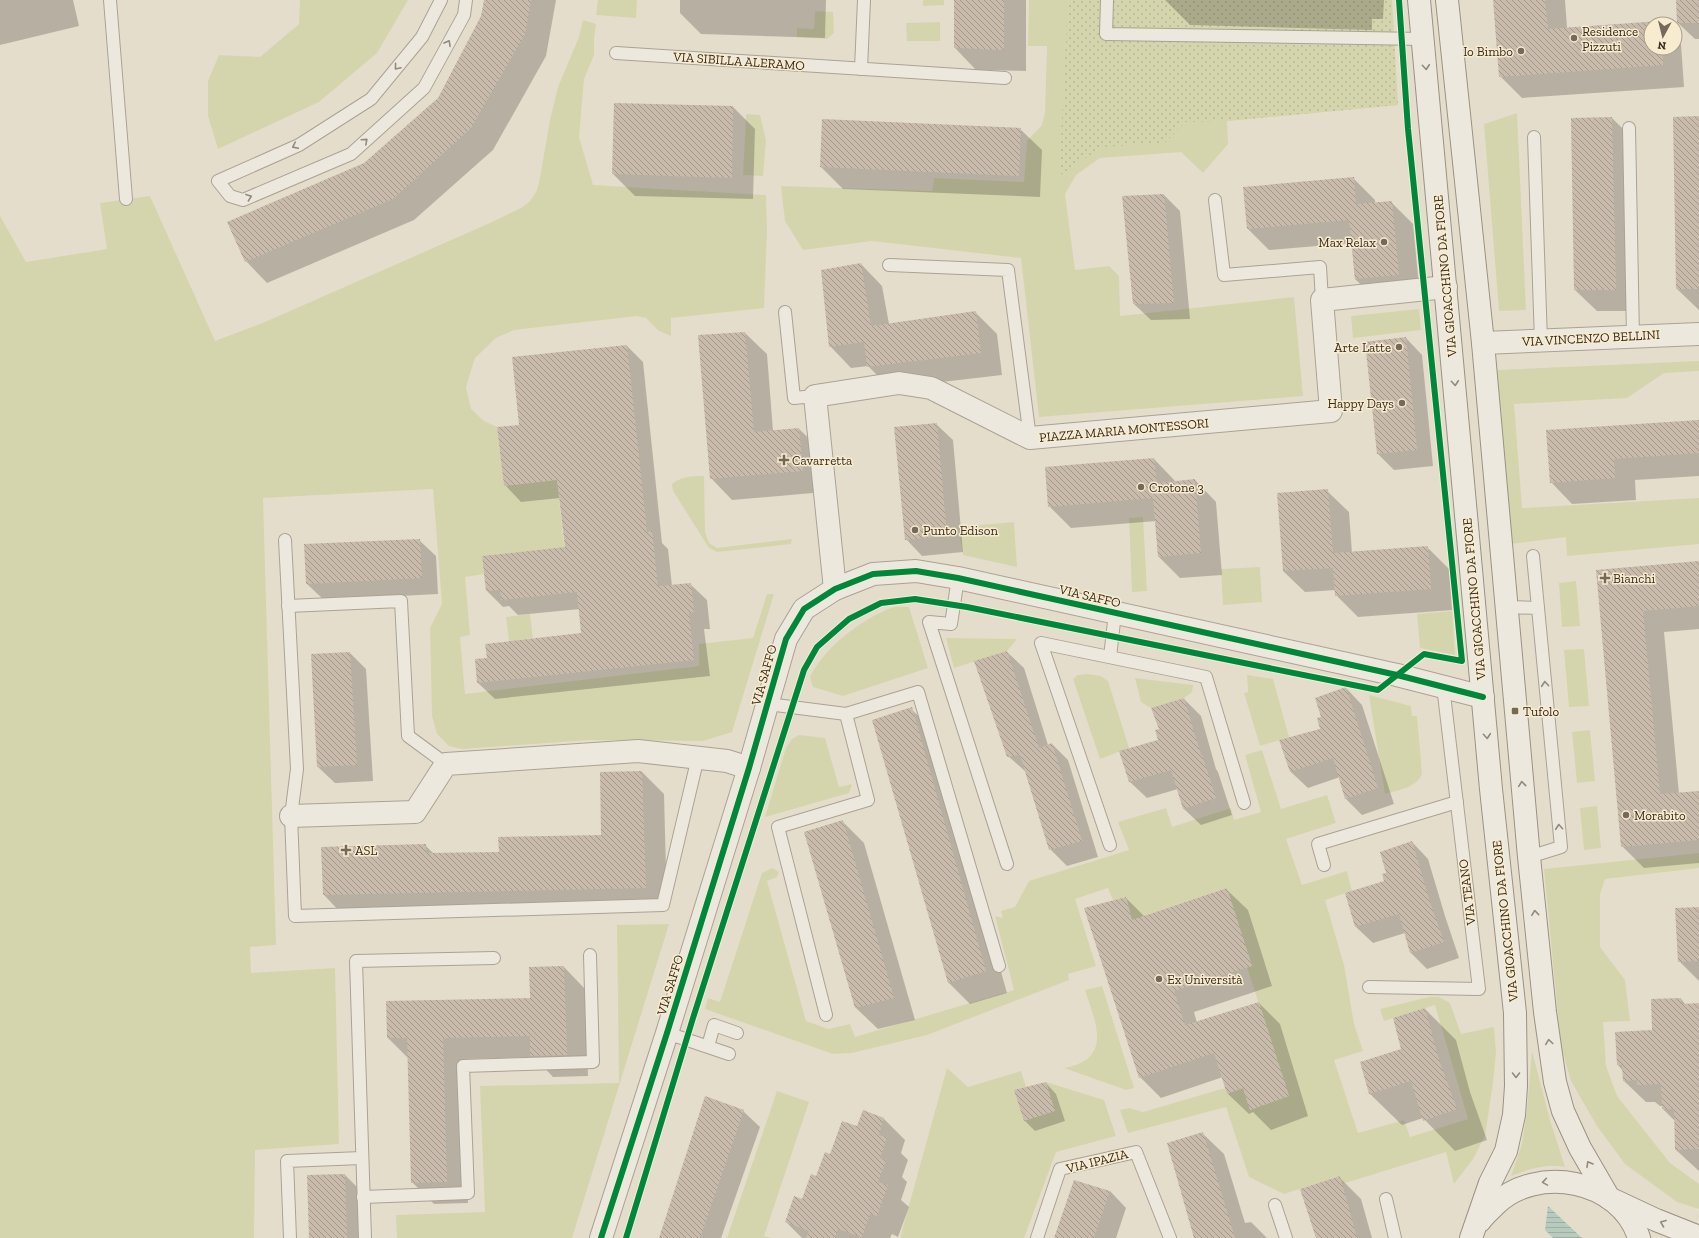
<svg xmlns="http://www.w3.org/2000/svg" width="1699" height="1238" viewBox="0 0 1699 1238" font-family="'Zilla Slab',serif">
<style>
.grass{fill:#d5d5ad}
.park{fill:url(#park-dots)}
.water{fill:url(#water-rules)}
.shadow{fill:#0003}
.building{fill:url(#building-back-hatch)}
.lines{fill:none;stroke-linecap:round;stroke-linejoin:round}
.lane-casing{stroke:#aaa295;stroke-width:14}
.street-casing{stroke:#aaa295;stroke-width:24}
.secondary-casing{stroke:#9a9184;stroke-width:24}
.lane{stroke:#ede8dd;stroke-width:12}
.street{stroke:#ede8dd;stroke-width:22}
.secondary{stroke:#ede8dd;stroke-width:22}
.cycleway-casing{stroke:#f7ecd0;stroke-width:8}
.cycleway{stroke:#00873e;stroke-width:6}
.oneway{stroke:#93897c}
.poi-dot{fill:#756959;stroke:#f7ecd0;stroke-width:1.5}
.labels{text-anchor:middle;dominant-baseline:central;stroke-width:3;stroke-linejoin:round;paint-order:stroke}
.poi-label{font-size:13px;fill:#392a1c;stroke:#f7ecd0;text-anchor:start}
.street-label{font-size:13px;fill:#392a1c;stroke:#f7ecd0}
</style>
<defs>
<pattern id="park-dots" width="8" height="8" patternUnits="userSpaceOnUse"><rect width="8" height="8" fill="#d5d5ad"/><path d="M2 2h.1M6 6h.1" fill="none" stroke="#b8b794" stroke-width="1.8" stroke-linecap="round"/></pattern>
<pattern id="water-rules" width="6" height="5" patternUnits="userSpaceOnUse"><rect width="6" height="5" fill="#b7cabe"/><path d="M0 2.5h6" fill="none" stroke="#9eaea3"/></pattern>
<pattern id="building-back-hatch" width="6" height="6" patternUnits="userSpaceOnUse"><rect width="6" height="6" fill="#c9bbac"/><path d="M-1 5l2 2M0 0l6 6M5-1l2 2" fill="none" stroke="#a4988b"/></pattern>
</defs>
<rect width="100%" height="100%" fill="#e5ddcb"/>
<g class="grass">
<path d="M300,0H408L377,53L319,102L218,149L208,116V81L219,55L260,57L299,24Z"/>
<path d="M598,0H637L636,18L596,15Z"/>
<path d="M923,0H944V5L923,6Z"/>
<path d="M1029,0H1094L1398,105L1227,121L1228,144L1203,173L1181,152L1100,158L1076,175L1065,194L1075,270L1109,266L1119,276L1120,316L1294,297L1303,396L1039,417L1021,258L872,241L803,250L785,221L781,186L932,191L934,178L1024,182L1027,141L1042,125L1045,112L1047,46H1028Z"/>
<path d="M815,11L833,12L834,33L827,39L797,37V28L814,29Z"/>
<path d="M583,20L596,24L594,39V55L584,79L579,137L593,185L766,195L767,231L764,308L671,318V336L659,331L646,318L637,316L514,330L496,338L475,358L466,387L471,409L484,421L497,427L504,486L549,481L556,471L564,545H570V547L482,556L484,574L465,577L470,635L460,637L465,694L699,666V644L753,638L767,594H774L732,732L703,741L589,740L462,749L449,746L437,734L432,716L430,628L442,604L433,489L263,498L276,945L250,947L251,973L335,968L339,1144L255,1150L254,1238H0V216L26,262L107,249L100,203L150,196L215,341L265,322L490,223L521,208L530,201L536,192L539,183L550,120L558,87L579,37Z"/>
<path d="M940,22V41H907L906,23Z"/>
<path d="M1517,113L1526,310L1499,311L1484,124Z"/>
<path d="M746,114L760,115L766,140L763,176L743,175Z"/>
<path d="M1419,309L1421,330L1353,338L1351,316Z"/>
<path d="M1699,361V371L1664,373L1627,398L1514,404L1522,508L1699,498V544L1567,556L1566,537L1510,544L1497,370Z"/>
<path d="M704,476L705,532L709,543L717,548L792,539L791,544L717,552L709,548L673,491L672,484C682,476 691,476 704,476Z"/>
<path d="M1143,517L1147,591L1132,592L1129,518Z"/>
<path d="M1014,522L1017,567L963,555L958,527Z"/>
<path d="M1260,567L1262,602L1223,605L1221,569Z"/>
<path d="M1576,581L1580,626L1562,627L1559,583Z"/>
<path d="M909,607L928,668L843,696L813,687L810,677C824,648 860,620 891,608C896,606 904,607 909,607Z"/>
<path d="M1452,611L1455,655L1420,648L1417,614Z"/>
<path d="M530,614L533,638L509,641L506,617Z"/>
<path d="M946,638L1017,639L1007,651L954,668Z"/>
<path d="M1584,649L1589,706L1569,707L1564,650Z"/>
<path d="M1087,674L1101,676L1108,681L1129,748L1100,759L1073,679L1078,675Z"/>
<path d="M1247,675L1273,679L1289,737L1260,746L1244,693L1248,692Z"/>
<path d="M1135,678L1193,685L1192,692L1184,698L1151,708L1141,702Z"/>
<path d="M1369,695L1411,706L1412,716H1417L1422,774C1416,788 1398,790 1385,794Z"/>
<path d="M1590,730L1595,781L1577,783L1572,732Z"/>
<path d="M799,735L825,738L839,787L852,784L849,793L765,817L786,748L792,739Z"/>
<path d="M1262,750L1281,809L1327,795L1336,823L1286,839L1302,885L1347,871L1352,891L1325,900L1344,965L1354,1024L1363,1051L1334,1060L1358,1133L1404,1120L1410,1137L1468,1119L1435,1005L1384,1021L1380,1009L1429,997H1439L1450,1003L1461,1034L1494,1027L1496,1052L1493,1083L1485,1136L1473,1159L1454,1184L1446,1152L1342,1184L1340,1176L1284,1194L1249,1177L1226,1107L1128,1133L1120,1110L1129,1108L1143,1112L1225,1088L1227,1094L1243,1088L1250,1110L1289,1096L1247,967L1252,966L1227,888L1132,920L1126,897L1113,900L1108,888L1075,899L1096,966L1068,974L1069,980L927,1035L852,1053L833,1054L705,1009L708,998L720,1002L762,873L772,868L779,872L777,877L767,881L806,1021L828,1029L850,1024L855,1037L1014,990L995,916L1003,918L1001,911L1015,907L1029,881L1129,850L1118,822L1166,808L1172,827L1231,808L1234,820L1261,812L1245,755Z"/>
<path d="M1597,806L1601,848L1584,850L1580,808Z"/>
<path d="M1699,853V868L1605,879L1600,894V947L1625,980L1630,1021L1603,1022L1606,1066L1617,1096L1670,1163L1699,1184V1209L1677,1202L1625,1164L1597,1126L1571,1081L1561,1046L1544,869Z"/>
<path d="M669,924L572,1238H397L396,1215L485,1212L480,1086L619,1083L617,925Z"/>
<path d="M1102,986L1134,1088L1126,1090L1064,1068C1113,1059 1096,1024 1085,990Z"/>
<path d="M1532,1051L1550,1120L1565,1167C1545,1164 1529,1169 1511,1176L1522,1144L1527,1110Z"/>
<path d="M947,1068L968,1087L1021,1071L1026,1087L1046,1082L1104,1100L1116,1136L1056,1152L1024,1238H900Z"/>
<path d="M777,1091L809,1102L764,1236L772,1238H727Z"/>
</g>
<path class="park" d="M1068,0H1392L1398,105L1227,121L1185,122L1165,143L1102,147L1059,176Z"/>
<path class="water" d="M1548,1206L1582,1238H1553L1545,1230Z"/>
<g class="shadow">
<path d="M0,0H73L79,26L0,45Z"/>
<path d="M485,0H556L546,56L493,150L414,220L267,283L246,261L365,164L439,99L482,16Z"/>
<path d="M680,0H826L825,38L701,34L680,13Z"/>
<path d="M955,0H1026V71L976,70L955,48Z"/>
<path d="M1165,0H1384L1383,19H1372V30L1190,25Z"/>
<path d="M1494,0H1565L1567,28L1660,22L1662,24H1651V48H1675V37L1681,44L1684,87L1522,98L1500,76Z"/>
<path d="M1677,0H1699V39H1695L1678,23Z"/>
<path d="M733,107L755,129L753,199L635,196L613,174Z"/>
<path d="M1699,117V310L1677,289Z"/>
<path d="M1612,118L1634,140L1637,311H1597L1575,290Z"/>
<path d="M1020,129L1042,150L1040,197L843,189L821,167Z"/>
<path d="M1353,178L1375,200V204L1391,202L1413,224L1420,296L1377,300L1355,279L1352,243L1269,250L1248,229Z"/>
<path d="M1164,195L1180,211L1190,319L1151,320L1134,304Z"/>
<path d="M861,264L882,286L889,324L975,312L997,334L1002,375L890,388L868,366L851,368L830,346Z"/>
<path d="M745,333L767,354L773,431L799,429L821,450L824,492L732,500L711,478L699,336Z"/>
<path d="M1406,338L1422,355L1433,466L1394,470L1378,454L1366,342Z"/>
<path d="M627,346L643,362L662,543L668,549L672,586L690,584L707,600L710,629H704L710,676L495,699L478,683L488,658L582,634L580,609L518,615L509,606L503,607L487,591L566,548L560,498L521,502L505,485L521,426Z"/>
<path d="M1699,421V476L1635,480L1636,500L1572,504L1551,482Z"/>
<path d="M936,424L953,440L963,552L922,556L906,539Z"/>
<path d="M1154,459L1176,482L1195,480L1216,502L1222,575L1180,578L1159,557L1156,521L1071,528L1049,506Z"/>
<path d="M1327,491L1349,512L1352,553L1427,547L1449,569L1452,610L1358,617L1336,595V590L1305,592L1283,571Z"/>
<path d="M419,540L436,556L438,594L324,600L307,584L305,545Z"/>
<path d="M1699,562V629L1664,632L1679,794L1699,792V863L1644,868L1622,846L1597,571Z"/>
<path d="M1007,652L1024,668L1048,745L1052,744L1068,760L1098,857L1067,866L1050,849L1026,772L1008,756Z"/>
<path d="M350,653L366,669L373,781L335,783L318,767L312,655Z"/>
<path d="M1346,688L1362,705L1394,804L1362,815L1346,799L1340,777L1308,788L1291,772L1281,741L1321,729L1322,718Z"/>
<path d="M1184,699L1201,716L1216,769L1218,772L1232,815L1201,825L1184,809L1178,789L1147,798L1130,782L1120,752L1159,740L1160,730Z"/>
<path d="M911,709L933,730L1007,993L970,1004L948,982Z"/>
<path d="M642,772L664,794L667,909L345,917L324,895L425,845L434,854L500,853L602,836L601,773Z"/>
<path d="M842,821L864,843L915,1020L878,1029L856,1008L805,832Z"/>
<path d="M1412,842L1428,859L1445,916L1459,958L1427,969L1410,952L1405,933L1373,943L1356,927L1386,882L1387,874Z"/>
<path d="M1227,890L1248,910L1272,986L1194,1012L1197,1023L1259,1003L1280,1024L1308,1116L1271,1130L1253,1112L1249,1114L1228,1094L1223,1077L1161,1098L1140,1077L1126,898L1145,917Z"/>
<path d="M1699,908V981L1679,961Z"/>
<path d="M564,967L585,989L588,1076L553,1077L534,1057L464,1059L468,1203L434,1204L412,1182L409,1059L388,1038L531,999Z"/>
<path d="M1681,999L1686,1005L1699,1004V1171L1676,1150L1675,1121L1663,1109L1662,1106H1660L1655,1102H1646L1624,1081L1623,1071L1618,1065L1653,1031Z"/>
<path d="M1425,1009L1456,1040L1470,1092L1487,1140L1455,1151L1423,1118L1402,1125L1370,1094L1361,1063L1402,1050Z"/>
<path d="M1046,1083L1056,1094L1065,1121L1035,1131L1024,1120Z"/>
<path d="M743,1111L760,1127L721,1238H660Z"/>
<path d="M863,1112L884,1119L905,1140L901,1153L908,1160L902,1177L907,1182L901,1200L909,1207L898,1237L892,1234L890,1238H802L786,1222L803,1200L831,1155L858,1127Z"/>
<path d="M1202,1133L1224,1154L1245,1223L1251,1222L1267,1238H1195Z"/>
<path d="M345,1175L361,1191L362,1238H310Z"/>
<path d="M1339,1177L1361,1199L1372,1238H1317Z"/>
<path d="M1110,1191L1126,1208L1116,1238H1055Z"/>
</g>
<g class="building">
<path d="M484,0H531L525,34L471,128L393,199L245,262L227,222L364,163L438,98L481,16Z"/>
<path d="M954,0H1004V50L954,48Z"/>
<path d="M1493,0H1545L1548,29L1660,21V24H1651V48H1662L1663,65L1499,77Z"/>
<path d="M1676,0H1699V23H1677Z"/>
<path d="M614,103L733,106L732,178L612,174Z"/>
<path d="M1699,116V289H1676L1673,117Z"/>
<path d="M1612,117L1616,290H1574L1571,118Z"/>
<path d="M822,119L1021,128L1019,176L820,167Z"/>
<path d="M1354,177L1356,204L1392,201L1399,275L1355,279L1349,220L1247,229L1243,187Z"/>
<path d="M1164,194L1174,303L1133,304L1122,196Z"/>
<path d="M861,263L871,326L976,311L981,353L867,367L864,342L829,347L821,270Z"/>
<path d="M745,332L754,432L799,428L803,471L710,479L698,335Z"/>
<path d="M1406,337L1417,450L1377,454L1365,342Z"/>
<path d="M627,345L647,532L652,531L658,586L691,583L694,612L689,613L694,660L477,683L475,659L487,658L485,644L581,633L577,592L501,600L500,590L486,591L482,556L565,547L557,480L504,486L497,427L519,425L512,357Z"/>
<path d="M1699,420V453L1614,459L1615,478L1550,483L1546,430Z"/>
<path d="M937,423L947,536L905,540L894,427Z"/>
<path d="M1154,458L1157,483L1195,479L1201,553L1158,557L1153,498L1048,507L1045,467Z"/>
<path d="M1328,489L1333,553L1428,546L1431,589L1335,596L1333,568L1283,571L1277,493Z"/>
<path d="M420,539L422,578L306,584L304,544Z"/>
<path d="M1699,561V606L1643,611L1660,794L1699,791V840L1621,847L1596,570Z"/>
<path d="M1007,651L1039,748L1052,743L1082,841L1049,850L1020,755L1007,757L974,661Z"/>
<path d="M350,652L357,765L317,767L311,654Z"/>
<path d="M1346,687L1378,788L1345,799L1333,758L1290,772L1279,740L1320,729L1317,718L1321,717L1315,698Z"/>
<path d="M1184,698L1201,755H1202L1216,798L1183,809L1171,770L1129,782L1119,751L1158,740L1155,730L1159,729L1151,708Z"/>
<path d="M912,707L986,971L948,983L872,720Z"/>
<path d="M642,771L646,888L323,895L321,847L426,844V853L499,852L498,837L601,835L600,772Z"/>
<path d="M843,820L894,998L855,1008L804,832Z"/>
<path d="M1412,841L1429,899L1444,942L1410,953L1399,914L1355,927L1345,893L1384,881L1382,874L1386,873L1380,852Z"/>
<path d="M1227,888L1252,966L1174,991L1185,1025L1259,1002L1289,1096L1250,1110L1243,1088L1227,1094L1214,1053L1139,1078L1084,908L1126,897L1132,920Z"/>
<path d="M1699,907V961L1678,962L1675,908Z"/>
<path d="M564,966L567,1055L530,1056V1036L443,1038L447,1182L411,1183L407,1038H387L386,1001L530,998L529,967Z"/>
<path d="M1681,998L1682,1004L1699,1003V1149L1675,1150L1674,1109H1662L1661,1084L1637,1085V1080L1623,1081L1622,1065H1617L1615,1032L1652,1030L1651,999Z"/>
<path d="M1425,1008L1439,1060L1457,1109L1423,1121L1411,1081L1369,1094L1360,1062L1401,1049L1393,1018Z"/>
<path d="M1046,1082L1055,1111L1024,1121L1014,1090Z"/>
<path d="M705,1096L744,1110L700,1238H659Z"/>
<path d="M863,1110L884,1118L879,1135L887,1137L880,1158L886,1160L878,1182L888,1185L877,1216L870,1214L862,1237L838,1229L835,1238H806L809,1231L785,1222L794,1196L802,1199L811,1174L816,1176L825,1152L830,1154L842,1121L857,1126Z"/>
<path d="M1203,1132L1235,1238H1194L1167,1143Z"/>
<path d="M345,1174L347,1238H309L307,1175Z"/>
<path d="M1340,1176L1357,1238H1316L1300,1189Z"/>
<path d="M1074,1180L1110,1191L1094,1238H1054Z"/>
</g>
<g class="lines">
<defs>
<g id="lane">
<path d="M110,0L126,199"/>
<path d="M441,0L422,37L371,99L299,145L218,181L230,196L243,200L351,154L424,88L464,15L466,0"/>
<path d="M1107,0L1106,34L1423,39"/>
<path d="M616,53L1005,78"/>
<path d="M861,69L864,0"/>
<path d="M1629,128L1633,337"/>
<path d="M1534,137L1541,341"/>
<path d="M1215,200L1224,275L1320,267L1322,300"/>
<path d="M889,265L1008,270L1030,438"/>
<path d="M785,312L794,398L815,396"/>
<path d="M285,540L297,769L291,816L295,916L663,905L698,757"/>
<path d="M1533,556L1538,608"/>
<path d="M958,578L951,624L929,622L1007,864"/>
<path d="M288,606L401,601L408,736L446,764"/>
<path d="M1506,607L1538,608L1561,847L1529,857"/>
<path d="M1110,657L1115,613"/>
<path d="M768,704L846,714L868,800L778,827L826,1015"/>
<path d="M846,714L918,692L999,966"/>
<path d="M1110,845L1041,643L1206,677L1244,803"/>
<path d="M1324,865L1318,844L1457,802"/>
<path d="M1369,987L1479,989L1443,686"/>
<path d="M667,1033L729,1054"/>
<path d="M708,1046L714,1025L737,1033"/>
<path d="M363,1197L468,1193L463,1066L593,1062L590,955"/>
<path d="M1386,1199L1395,1238"/>
<path d="M1275,1205L1286,1238"/>
<path d="M290,1238L287,1161L362,1158"/>
<path d="M365,1238L356,961L494,958"/>
<path d="M1037,1238L1060,1169L1136,1152L1170,1238"/>
</g>
<g id="street">
<path d="M1483,343L1699,334"/>
<path d="M835,589L815,396L899,383L931,388L1030,438L1331,411L1322,300L1446,287"/>
<path d="M291,816L415,812L446,764L638,751L727,761L749,768"/>
<path d="M601,1238L667,1033L749,768L786,639L804,609L835,589L873,574L916,571L958,578L1397,675L1483,697"/>
</g>
<g id="secondary">
<path d="M1419,0L1491,789L1515,1013L1516,1086L1514,1115L1506,1151L1490,1183L1471,1238"/>
<path d="M1447,0L1483,343L1529,857L1545,1012L1555,1082L1563,1111L1580,1148L1609,1198L1656,1220L1699,1237"/>
<path d="M1480,1221C1484,1215 1490,1210 1495,1205C1536,1164 1621,1179 1639,1238"/>
</g>
</defs>
<use href="#lane" class="lane-casing"/>
<use href="#street" class="street-casing"/>
<use href="#secondary" class="secondary-casing"/>
<use href="#lane" class="lane"/>
<use href="#street" class="street"/>
<use href="#secondary" class="secondary"/>
<defs>
<g id="cycleway">
<path d="M601,1238L667,1033L749,768L786,639L804,609L835,589L873,574L916,571L958,578L1397,675L1483,697"/>
<path d="M626,1238L693,1018L804,670L817,647L849,619L881,603L915,599L967,607L1378,690L1424,654L1462,661L1408,129L1399,0"/>
</g>
</defs>
<use href="#cycleway" class="cycleway-casing"/>
<use href="#cycleway" class="cycleway"/>
</g>
<defs><path id="oneway-chevron" d="M-2-3.5L2.5 0L-2 3.5" fill="none" stroke-width="1.6" stroke-linecap="round" stroke-linejoin="round"/></defs>
<g class="oneway">
<use href="#oneway-chevron" transform="translate(448 43) rotate(-61)"/>
<use href="#oneway-chevron" transform="translate(397 67) rotate(130)"/>
<use href="#oneway-chevron" transform="translate(1426 67) rotate(85)"/>
<use href="#oneway-chevron" transform="translate(365 141) rotate(-42)"/>
<use href="#oneway-chevron" transform="translate(295 146) rotate(154)"/>
<use href="#oneway-chevron" transform="translate(249 197) rotate(-20)"/>
<use href="#oneway-chevron" transform="translate(1455 383) rotate(85)"/>
<use href="#oneway-chevron" transform="translate(1545 684) rotate(-95)"/>
<use href="#oneway-chevron" transform="translate(1487 736) rotate(85)"/>
<use href="#oneway-chevron" transform="translate(1522 784) rotate(-96)"/>
<use href="#oneway-chevron" transform="translate(1559 827) rotate(-95)"/>
<use href="#oneway-chevron" transform="translate(1535 913) rotate(-96)"/>
<use href="#oneway-chevron" transform="translate(1549 1042) rotate(-98)"/>
<use href="#oneway-chevron" transform="translate(1516 1075) rotate(90)"/>
<use href="#oneway-chevron" transform="translate(1589 1164) rotate(-120)"/>
<use href="#oneway-chevron" transform="translate(1545 1182) rotate(171)"/>
<use href="#oneway-chevron" transform="translate(1663 1223) rotate(-159)"/>
</g>
<g class="poi-dot">
<circle cx="1574" cy="38" r="4"/>
<circle cx="1521" cy="51" r="4"/>
<circle cx="1384" cy="242" r="4"/>
<circle cx="1399" cy="347" r="4"/>
<circle cx="1402" cy="403" r="4"/>
<path d="M782 454h4v4h4v4h-4v4h-4v-4h-4v-4h4z"/>
<circle cx="1141" cy="487" r="4"/>
<circle cx="915" cy="530" r="4"/>
<path d="M1603 572h4v4h4v4h-4v4h-4v-4h-4v-4h4z"/>
<rect x="1511" y="707" width="8" height="8" rx="2"/>
<circle cx="1626" cy="815" r="4"/>
<path d="M344 844h4v4h4v4h-4v4h-4v-4h-4v-4h4z"/>
<circle cx="1159" cy="979" r="4"/>
</g>
<g class="labels">
<g class="poi-label">
<text x="1582" y="31">Residence<tspan x="1582" dy="15">Pizzuti</tspan></text>
<text x="1513" y="51" text-anchor="end">Io Bimbo</text>
<text x="1376" y="242" text-anchor="end">Max Relax</text>
<text x="1391" y="347" text-anchor="end">Arte Latte</text>
<text x="1394" y="403" text-anchor="end">Happy Days</text>
<text x="792" y="460">Cavarretta</text>
<text x="1149" y="487">Crotone 3</text>
<text x="923" y="530">Punto Edison</text>
<text x="1613" y="578">Bianchi</text>
<text x="1523" y="711">Tufolo</text>
<text x="1634" y="815">Morabito</text>
<text x="355" y="850">ASL</text>
<text x="1167" y="979">Ex Università</text>
</g>
<g class="street-label">
<text transform="translate(739 61) rotate(4)">VIA SIBILLA ALERAMO</text>
<text transform="translate(1445 276) rotate(-95)">VIA GIOACCHINO DA FIORE</text>
<text transform="translate(1591 338) rotate(-3)">VIA VINCENZO BELLINI</text>
<text transform="translate(1124 430) rotate(-5)">PIAZZA MARIA MONTESSORI</text>
<text transform="translate(1090 596) rotate(13)">VIA SAFFO</text>
<text transform="translate(1474 599) rotate(-95)">VIA GIOACCHINO DA FIORE</text>
<text transform="translate(764 675) rotate(-74)">VIA SAFFO</text>
<text transform="translate(1467 892) rotate(-97)">VIA TEANO</text>
<text transform="translate(1505 921) rotate(-96)">VIA GIOACCHINO DA FIORE</text>
<text transform="translate(670 985) rotate(-73)">VIA SAFFO</text>
<text transform="translate(1097 1161) rotate(-14)">VIA IPAZIA</text>
</g>
</g>
<g transform="translate(1663 36) rotate(187)"><circle r="19" fill="#f7ecd0" stroke="#ab9e88"/>
<path d="M0-3L7 15L0 10L-7 15Z" fill="#756959"/>
<text y="-6" font-size="11" font-weight="bold" text-anchor="middle" fill="#392a1c">N</text>
</g>
</svg>
